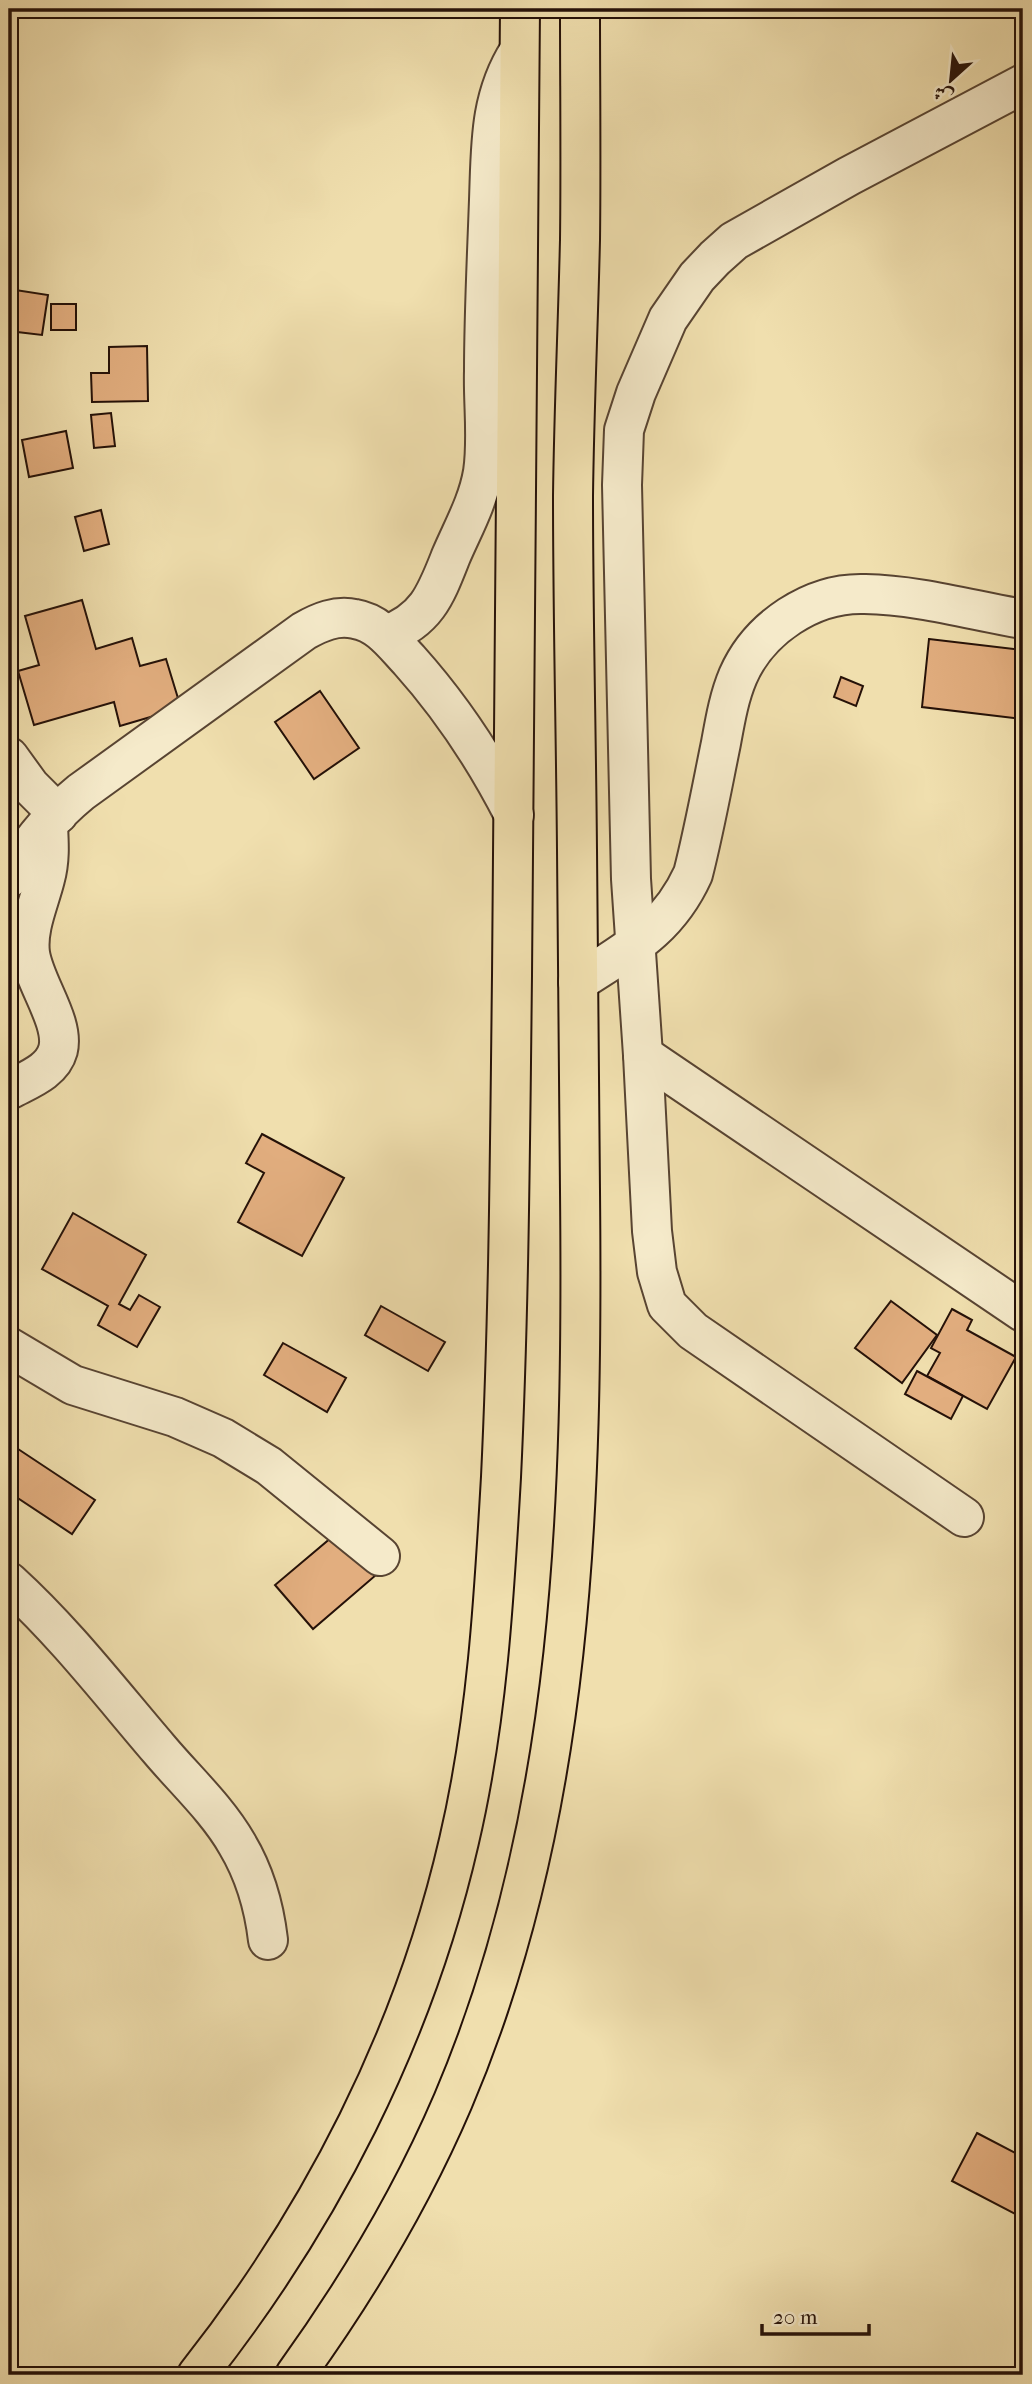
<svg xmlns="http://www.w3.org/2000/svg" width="1032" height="2384" viewBox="0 0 1032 2384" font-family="'IM FELL French Canon',Amiri,serif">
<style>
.building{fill:#e2ae7f;stroke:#251108;stroke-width:2}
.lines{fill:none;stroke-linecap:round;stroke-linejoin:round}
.minor-casing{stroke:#584432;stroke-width:42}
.highway-casing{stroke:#251108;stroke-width:42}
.minor{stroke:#f5eaca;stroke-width:38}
.highway{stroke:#f0dfae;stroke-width:38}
</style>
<rect width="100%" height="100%" fill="#f0dfae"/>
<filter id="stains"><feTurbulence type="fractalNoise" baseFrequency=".00286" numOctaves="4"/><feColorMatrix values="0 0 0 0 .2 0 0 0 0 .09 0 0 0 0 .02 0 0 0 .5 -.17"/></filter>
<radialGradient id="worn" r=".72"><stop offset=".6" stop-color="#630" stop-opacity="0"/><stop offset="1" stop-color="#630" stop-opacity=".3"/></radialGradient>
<g class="building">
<path d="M9,289L48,295L42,335L9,331Z"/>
<rect x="51" y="304" width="25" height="26"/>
<path d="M147,346L148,401L92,402L91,373H109V347Z"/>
<path d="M111,413L115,446L94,448L91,415Z"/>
<path d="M66,431L73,468L29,477L22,440Z"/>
<path d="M101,510L109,544L84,551L75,517Z"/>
<path d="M82,600L96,649L132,638L140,666L166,659L181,708L120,726L114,702L34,725L18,671L39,665L25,616Z"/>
<path d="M929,639L1023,650V719L922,707Z"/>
<path d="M841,677L863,686L856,706L834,697Z"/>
<path d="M320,691L359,748L314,779L275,722Z"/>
<path d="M262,1134L344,1178L302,1256L238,1222L264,1173L246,1163Z"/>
<path d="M73,1213L146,1255L119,1304L130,1310L139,1295L160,1307L137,1347L98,1325L108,1306L42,1269Z"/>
<path d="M891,1301L937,1335L902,1383L855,1348Z"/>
<path d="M381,1306L445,1342L428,1371L365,1335Z"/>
<path d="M952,1309L972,1320L967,1330L1016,1357L987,1409L927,1376L940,1353L931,1348Z"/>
<path d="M283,1343L346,1378L327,1412L264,1375Z"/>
<path d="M917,1371L963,1396L951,1419L905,1394Z"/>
<path d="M9,1443L95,1500L72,1534L10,1493L9,1495Z"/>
<path d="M338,1532L376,1575L313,1629L275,1585Z"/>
<path d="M977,2133L1023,2157V2218L952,2181Z"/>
</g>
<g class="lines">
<defs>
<g id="minor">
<path d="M386,635C427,620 436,594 451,556C463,528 478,502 483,472C488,439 483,404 484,371C484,314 487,257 489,200C491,146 489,98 519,51"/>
<path d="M9,757L30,786L58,814"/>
<path d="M9,878C27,846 53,815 81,792L304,631C320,622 336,615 355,619C379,623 393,643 409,660C452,708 485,758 514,815"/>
<path d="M578,982C628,949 667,931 693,874C704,831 712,787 721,743C725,721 729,697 738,676C759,628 812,592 865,594C918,595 971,610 1023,619"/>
<path d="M643,1055L1023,1312"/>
<path d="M9,1090C27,1080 52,1072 58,1050C65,1022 34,983 30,953C27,928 39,903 45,879C50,861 49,844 48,826"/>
<path d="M9,1347L73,1385L175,1417L223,1438L269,1466L380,1556"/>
<path d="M964,1517L693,1331L667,1305L657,1272L652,1231L643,1055L631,879L622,485L624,430L636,393L668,319L697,277L715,258L734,241L849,176L1023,84"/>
<path d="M9,1582C64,1632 111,1693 159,1749C185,1780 217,1809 237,1844C255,1874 264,1906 268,1940"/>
</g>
<g id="highway">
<path d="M197,2375C321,2218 414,2037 459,1841C487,1722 494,1600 501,1477C509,1310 510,1143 512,976C516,653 517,331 520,9"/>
<path d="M295,2375C357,2289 411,2199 453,2101C575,1815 583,1497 580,1191C579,1077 578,963 577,850C576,732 573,614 573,496C574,411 578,326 580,240C581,163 580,86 580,9"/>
</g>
</defs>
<use href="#minor" class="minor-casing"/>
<use href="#highway" class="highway-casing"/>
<use href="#minor" class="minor"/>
<use href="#highway" class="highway"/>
</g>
<rect width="1032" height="2384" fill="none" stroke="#f0dfae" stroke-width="35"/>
<rect x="10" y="10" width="1011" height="2363" fill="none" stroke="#251108" stroke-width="3.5"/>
<rect x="18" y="18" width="997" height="2349" fill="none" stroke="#251108" stroke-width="2"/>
<g transform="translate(951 80) rotate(207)" stroke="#f5eaca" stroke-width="5" paint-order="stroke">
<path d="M0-5L12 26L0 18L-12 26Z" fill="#251108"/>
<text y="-10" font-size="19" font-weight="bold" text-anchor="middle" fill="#251108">ش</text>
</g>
<path d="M762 2324v10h107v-10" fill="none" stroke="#251108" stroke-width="3.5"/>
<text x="773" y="2324" font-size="21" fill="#251108" stroke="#f5eaca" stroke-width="5" paint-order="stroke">20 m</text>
<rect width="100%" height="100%" filter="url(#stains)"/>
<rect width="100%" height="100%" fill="url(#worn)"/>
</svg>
